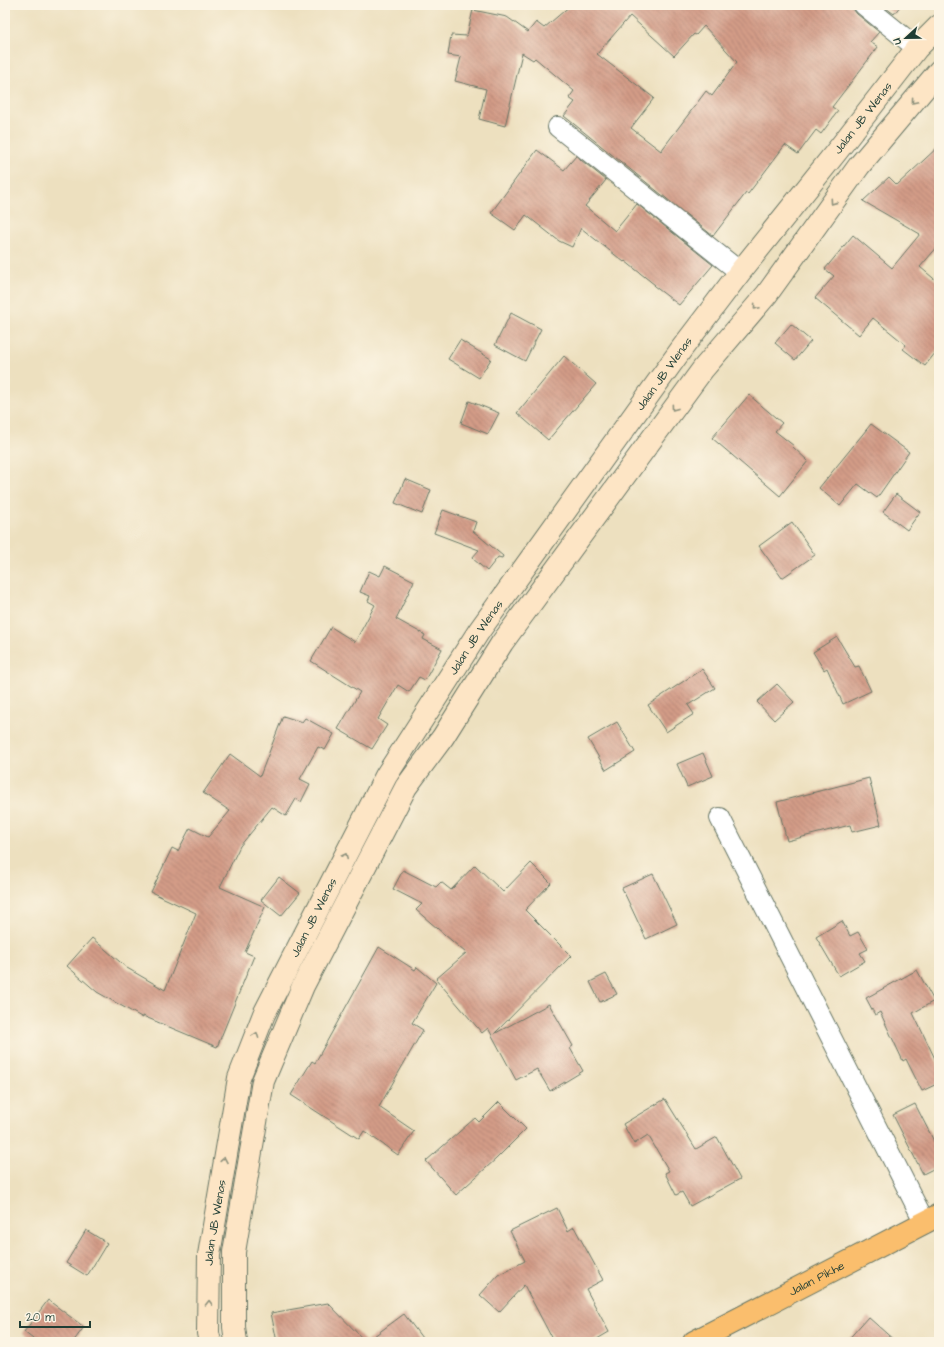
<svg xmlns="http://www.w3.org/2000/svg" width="944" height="1347" viewBox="0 0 944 1347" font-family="'Architects Daughter',sans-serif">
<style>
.building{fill:url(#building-back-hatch);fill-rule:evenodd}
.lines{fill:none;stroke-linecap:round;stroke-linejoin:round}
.minor-casing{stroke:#677665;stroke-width:22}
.secondary-casing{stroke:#677665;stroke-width:24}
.trunk-casing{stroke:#677665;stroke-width:24}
.minor{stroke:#fff;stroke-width:20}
.secondary{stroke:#fde5c5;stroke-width:22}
.trunk{stroke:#fabe6d;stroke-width:22}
.oneway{stroke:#8e917c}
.labels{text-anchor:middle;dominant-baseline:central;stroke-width:3;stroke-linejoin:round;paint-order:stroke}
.street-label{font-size:12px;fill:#1f3d34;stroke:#fcf5e5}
</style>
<defs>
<pattern id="building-back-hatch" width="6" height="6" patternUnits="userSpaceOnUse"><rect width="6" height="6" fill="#d39b87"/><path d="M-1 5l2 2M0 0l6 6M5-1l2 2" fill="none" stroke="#ab806f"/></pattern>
</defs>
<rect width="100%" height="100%" fill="#fcf5e5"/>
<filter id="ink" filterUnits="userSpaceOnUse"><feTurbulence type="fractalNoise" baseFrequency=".025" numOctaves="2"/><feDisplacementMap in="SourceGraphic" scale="8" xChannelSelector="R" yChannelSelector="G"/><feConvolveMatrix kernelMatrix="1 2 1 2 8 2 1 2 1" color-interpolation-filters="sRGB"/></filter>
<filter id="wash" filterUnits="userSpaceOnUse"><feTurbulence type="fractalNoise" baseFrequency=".012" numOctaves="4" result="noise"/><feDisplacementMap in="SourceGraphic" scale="16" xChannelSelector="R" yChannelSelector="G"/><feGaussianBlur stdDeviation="0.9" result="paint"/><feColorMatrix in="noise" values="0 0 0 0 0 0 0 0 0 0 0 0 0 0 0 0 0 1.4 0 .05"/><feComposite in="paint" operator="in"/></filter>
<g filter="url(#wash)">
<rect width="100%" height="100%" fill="#ede0bf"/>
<g id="blocks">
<g class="building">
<path d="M571,5H853V9L857,14L879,32L870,42L878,47L832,107L838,111L821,134L816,130L798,154L785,145L748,194L746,193L713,236L564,116L575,102L569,98L574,91L535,58L533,60L522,53L505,126L479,119L486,89L455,81L461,57L448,55L451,35L467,36L473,10L507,17L528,32L536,22L544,28ZM630,16L674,56L694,34L696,35L704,26L737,62L712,96L706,91L661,151L631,128L654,98L597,54Z"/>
<path d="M882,5H901L894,14Z"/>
<path d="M939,146V245L920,267L939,283V348L925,366L903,349L906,345L873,318L859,335L815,298L834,276L825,269L853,235L892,268L920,234L863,201L889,177L897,185Z"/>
<path d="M537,150L564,170L576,156L606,180L585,206L615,231L637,204L713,265L679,305L654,286L655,285L625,261L624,262L581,228L572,247L559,241L526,215L515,230L491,213Z"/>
<path d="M511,313L541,329L525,361L495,345Z"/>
<path d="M791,324L811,341L795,360L775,343Z"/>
<path d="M460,340L491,359L479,378L448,359Z"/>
<path d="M564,356L596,384L548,440L517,413Z"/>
<path d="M749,395L782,423L775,431L794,446L793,447L808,461L780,496L712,438Z"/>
<path d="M469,401L499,413L488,434L461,423Z"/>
<path d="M871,424L909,452L877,498L858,484L840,506L819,488Z"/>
<path d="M405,479L431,490L422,514L395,503Z"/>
<path d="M896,494L920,512L907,530L883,512Z"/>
<path d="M443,510L476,522L473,531L503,556L502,558L498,557L487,571L472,558L479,550L434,533Z"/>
<path d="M792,522L815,555L782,578L759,546Z"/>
<path d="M385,566L414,581L396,619L425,635L423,639L442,649L425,680L419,677L409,692L398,685L378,719L387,725L372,749L338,729L360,692L311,661L331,627L355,642L375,605L368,601L370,596L360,592L369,571L380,576Z"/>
<path d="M837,637L855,667L859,666L871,691L843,704L827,668L824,670L813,652Z"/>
<path d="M702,669L715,688L688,705L694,714L666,732L648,705Z"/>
<path d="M777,684L794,702L774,720L757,702Z"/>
<path d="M283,716L302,722L305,718L334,734L325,750L318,747L300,779L310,784L301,802L296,799L286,816L272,807L240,846L220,887L265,907L245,952L254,956L217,1047L143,1016V1018L97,992L67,966L92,938L127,968L165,990L196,913L151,892L172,848L178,851L190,828L208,837L230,811L203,793L230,754L260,776Z"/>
<path d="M617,722L635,752L606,770L588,739Z"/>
<path d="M703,753L713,776L687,787L677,764Z"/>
<path d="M869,778L881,825L852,832L850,825L787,841L777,802Z"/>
<path d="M531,863L551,883L525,910L571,956L494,1034L549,1004L573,1046L570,1048L583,1071L550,1091L537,1069L516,1080L488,1028L482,1033L436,979L466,953L416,910L422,904L393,889L403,870L436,887L441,882L451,890L475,865L503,892Z"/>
<path d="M653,874L677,924L646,939L622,888Z"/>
<path d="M279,877L300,893L281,916L261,900Z"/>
<path d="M842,921L850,936L858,932L868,949L860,953L865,961L839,976L816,937Z"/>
<path d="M379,947L415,970L417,967L436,983L412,1023L423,1030L379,1107L414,1131L398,1155L364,1131L359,1139L291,1095L312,1061L315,1063Z"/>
<path d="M917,970L934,1001L913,1013L939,1067V1083L922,1091L906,1059L903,1061L880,1012L875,1015L866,998Z"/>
<path d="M606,974L617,994L600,1002L590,982Z"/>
<path d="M665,1099L696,1149L717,1137L740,1179L690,1206L682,1192L676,1195L665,1173L669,1171L648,1135L634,1144L623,1124Z"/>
<path d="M499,1102L526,1129L496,1159L456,1195L426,1161L475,1118L479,1122Z"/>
<path d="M915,1104L939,1151V1166L923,1174L893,1115Z"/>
<path d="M557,1208L568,1231L574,1227L603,1280L586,1289L609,1332L592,1342H554L524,1285L499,1312L480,1295L498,1275L525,1261L510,1231Z"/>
<path d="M86,1230L107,1243L87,1276L66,1263Z"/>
<path d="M48,1300L84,1327L73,1342H37L24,1332Z"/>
<path d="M328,1303L366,1342H277L271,1313Z"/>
<path d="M404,1314L425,1342H366Z"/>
<path d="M868,1317L896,1342H846Z"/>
</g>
</g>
</g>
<g filter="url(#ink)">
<use href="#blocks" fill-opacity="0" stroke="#677665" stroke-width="1"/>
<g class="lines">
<defs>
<g id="minor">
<path d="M864,5L917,48"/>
<path d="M558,127L740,272"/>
<path d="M720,818L925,1223"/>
</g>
<g id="secondary">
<path id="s1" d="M210,1342L208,1333L209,1255L239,1078L264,1014L386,776L479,631L683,347L740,272L837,151L917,48L939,26"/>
<path d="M236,1342L234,1327V1252L263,1081L303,986L406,787L443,737L502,643L703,369L767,294L859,166L939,71"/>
</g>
<g id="trunk">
<path id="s2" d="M694,1342L939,1215"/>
</g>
</defs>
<use href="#minor" class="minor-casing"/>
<use href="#secondary" class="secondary-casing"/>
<use href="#trunk" class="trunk-casing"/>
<use href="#minor" class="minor"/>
<use href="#secondary" class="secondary"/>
<use href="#trunk" class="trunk"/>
</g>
<defs><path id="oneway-chevron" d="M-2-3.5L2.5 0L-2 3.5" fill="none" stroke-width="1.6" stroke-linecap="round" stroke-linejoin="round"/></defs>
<g class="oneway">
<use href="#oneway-chevron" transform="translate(914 101) rotate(130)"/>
<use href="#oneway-chevron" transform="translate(833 202) rotate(125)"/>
<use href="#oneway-chevron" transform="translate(756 307) rotate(131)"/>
<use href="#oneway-chevron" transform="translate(674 408) rotate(126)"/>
<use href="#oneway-chevron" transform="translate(345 856) rotate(-63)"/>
<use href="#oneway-chevron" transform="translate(256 1035) rotate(-69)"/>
<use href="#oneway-chevron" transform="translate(224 1160) rotate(-80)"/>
<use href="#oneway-chevron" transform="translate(209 1303) rotate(-89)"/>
</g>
</g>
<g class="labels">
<g class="street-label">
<text stroke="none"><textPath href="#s1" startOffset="1416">Jalan JB Wenas</textPath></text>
<text stroke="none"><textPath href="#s1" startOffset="1092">Jalan JB Wenas</textPath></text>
<text stroke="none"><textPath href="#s1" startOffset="768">Jalan JB Wenas</textPath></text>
<text stroke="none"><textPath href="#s1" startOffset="444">Jalan JB Wenas</textPath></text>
<text stroke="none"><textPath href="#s1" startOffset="120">Jalan JB Wenas</textPath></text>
<text stroke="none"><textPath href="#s2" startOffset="138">Jalan Pikhe</textPath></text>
</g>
</g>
<rect width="944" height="1347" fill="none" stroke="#fcf5e5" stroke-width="20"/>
<g transform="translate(906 38) rotate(248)" stroke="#fcf5e5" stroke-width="3" paint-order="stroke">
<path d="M0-3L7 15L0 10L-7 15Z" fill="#1f3d34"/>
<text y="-6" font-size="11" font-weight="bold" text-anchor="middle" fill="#1f3d34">U</text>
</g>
<path d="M20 1321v6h70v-6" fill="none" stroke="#1f3d34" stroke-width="2"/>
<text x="26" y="1321" font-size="12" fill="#1f3d34" stroke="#fcf5e5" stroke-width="3" paint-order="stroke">20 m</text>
</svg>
